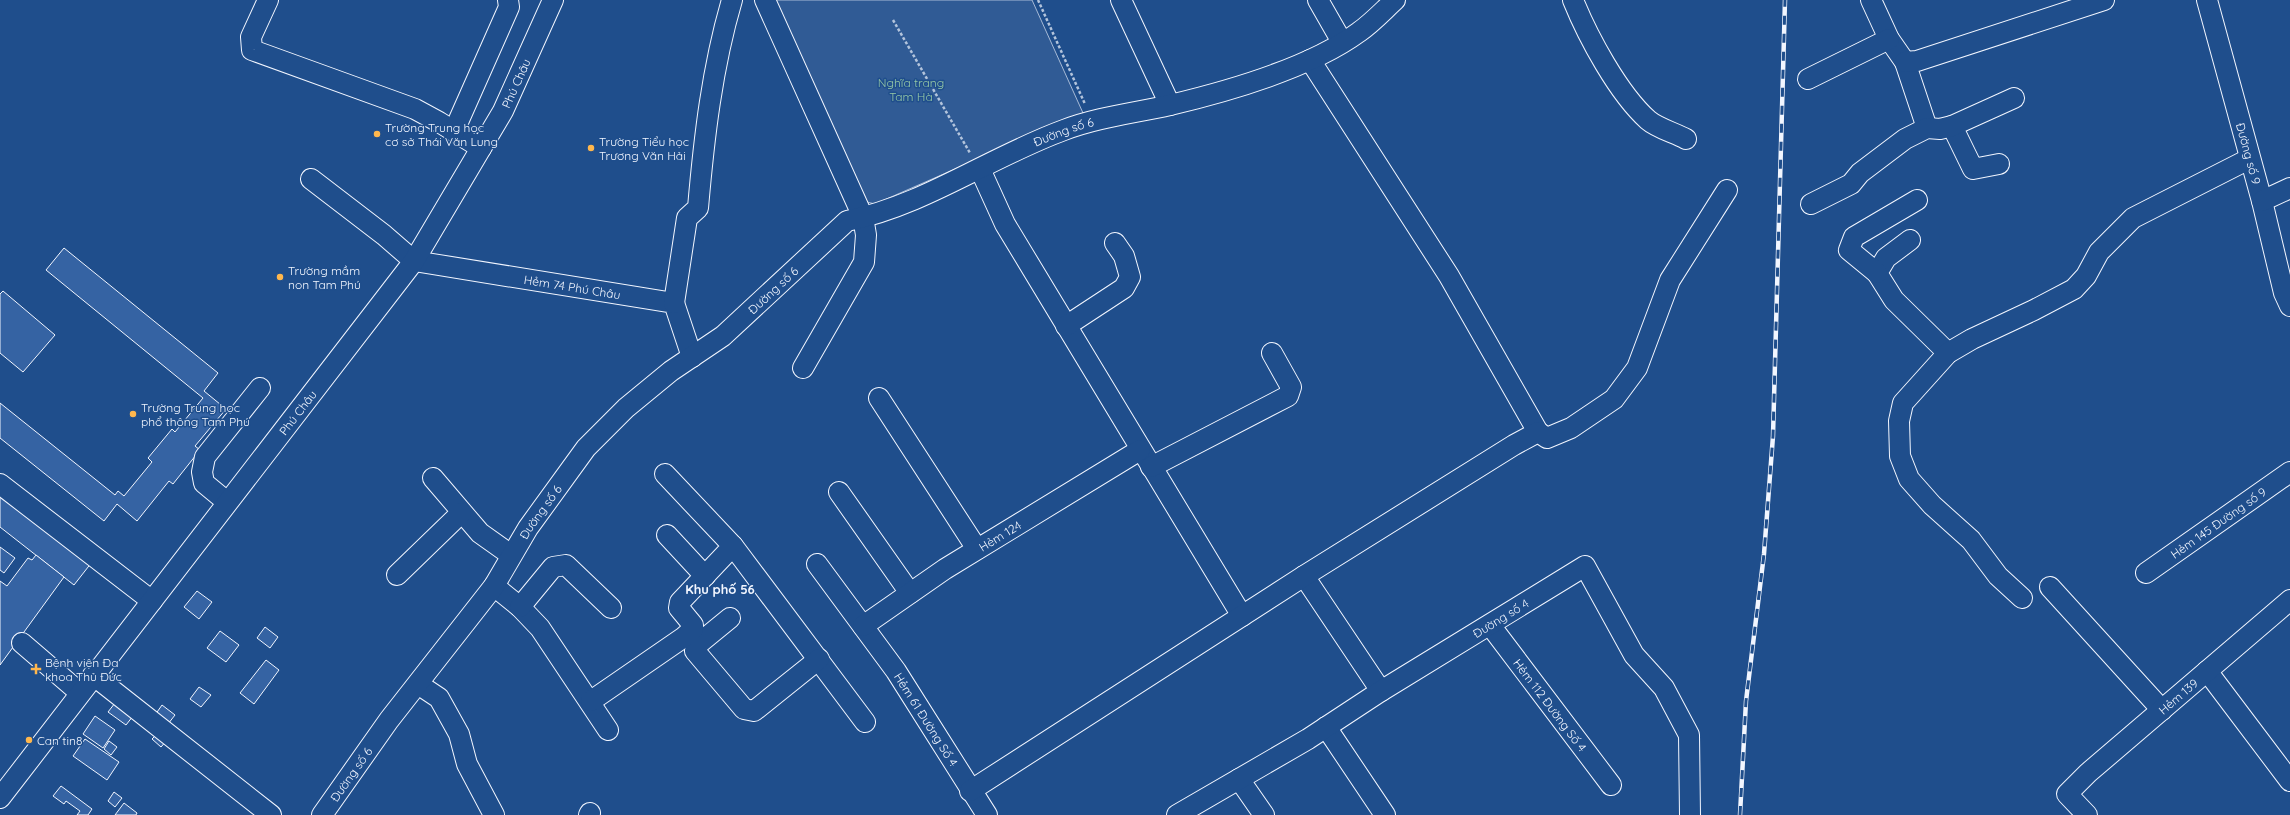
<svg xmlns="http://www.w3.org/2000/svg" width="2290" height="815" viewBox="0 0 2290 815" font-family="Quicksand,sans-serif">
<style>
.built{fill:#305b95;stroke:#a8bbd7}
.building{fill:#3563a3;stroke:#f2f6ff}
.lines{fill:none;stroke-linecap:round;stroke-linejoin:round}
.minor-casing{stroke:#f2f6ff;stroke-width:22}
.path{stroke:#b3c4dc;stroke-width:2.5;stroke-dasharray:3 2;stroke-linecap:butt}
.minor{stroke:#1f4e8c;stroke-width:20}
.rail-casing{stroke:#f2f6ff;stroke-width:4.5}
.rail{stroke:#1f4e8c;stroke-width:3;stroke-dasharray:9;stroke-linecap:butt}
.poi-dot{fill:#ffb74d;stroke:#1f4e8c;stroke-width:1.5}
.labels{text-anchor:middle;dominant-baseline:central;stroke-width:3;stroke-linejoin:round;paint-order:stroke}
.park-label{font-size:12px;fill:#97c8a6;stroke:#1f4e8c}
.street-label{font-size:12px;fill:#f2f6ff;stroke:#1f4e8c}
.poi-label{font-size:12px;fill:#f2f6ff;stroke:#1f4e8c;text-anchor:start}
.neighbourhood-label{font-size:13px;font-weight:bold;fill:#f2f6ff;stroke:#1f4e8c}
</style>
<rect width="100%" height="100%" fill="#1f4e8c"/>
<path class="built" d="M771,0H1032L1083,113L875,204L863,201Z"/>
<g class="building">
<path d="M64,248L218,373L204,391L226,409L195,446L200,450L173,484L169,481L137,521L117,504L104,521L0,438V403L115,495L118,491L124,496L152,462L148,458L172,429L175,432L203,398L46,270Z"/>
<path d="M3,291L55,335L23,372L0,353V294Z"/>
<path d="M0,491L92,562L74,585L0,527Z"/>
<path d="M0,547L15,558L4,573L0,570Z"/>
<path d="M36,555L64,577L0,665V581L7,586L28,558L32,560Z"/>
<path d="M197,591L212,602L199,619L184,607Z"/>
<path d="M265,627L278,637L270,648L257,638Z"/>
<path d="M220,631L239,645L226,662L207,648Z"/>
<path d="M266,660L279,670L254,704L240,693Z"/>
<path d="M199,687L211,695L201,707L190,699Z"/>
<path d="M115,703L133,716L126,725L108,712Z"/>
<path d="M162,705L175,715L168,724L155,715Z"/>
<path d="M95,716L115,730L103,748L83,734Z"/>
<path d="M158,733L167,740L161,747L152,739Z"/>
<path d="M85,739L119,762L107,780L73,756Z"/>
<path d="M109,741L117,747L111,755L104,749Z"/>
<path d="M61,786L92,809L88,815H77L80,811L66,801L64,804L53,796Z"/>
<path d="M114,792L122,798L115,807L108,801Z"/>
<path d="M124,803L137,813L136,815H115Z"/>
</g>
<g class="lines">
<defs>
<g id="minor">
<path d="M268,0L251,37L252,50L415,109L439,122L481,148"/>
<path d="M765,0L863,217L866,235L864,262L803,368"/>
<path d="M1121,0L1170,105"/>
<path d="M1318,0L1342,42"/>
<path d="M1573,0C1588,37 1618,93 1648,120C1657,128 1675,133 1686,139"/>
<path d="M1871,0L1889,39L1905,62L1927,128"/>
<path id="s1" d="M2207,0L2262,201L2284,293L2290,306"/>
<path d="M1310,60L1449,276L1538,432"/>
<path d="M1905,62L1917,61L2104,0"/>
<path d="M1808,79L1889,39"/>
<path d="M1952,126L1973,169L1999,164"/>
<path d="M454,131L509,7L508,0"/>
<path d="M980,169L1005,224L1242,616"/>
<path id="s2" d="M311,179L384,235L414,261L674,303L692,357"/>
<path d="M2262,201L2290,188"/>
<path d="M1811,204L1851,184L1860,173L1905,139L1927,128L1940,129L1952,126L2014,98"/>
<path d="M1910,240L1886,258L1877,273L1894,300L1948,353"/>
<path d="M1877,273L1849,250L1854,237L1917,200"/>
<path d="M674,303L687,218L698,208C704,138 712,68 732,0"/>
<path d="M1066,326L1124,288L1130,277L1124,256L1115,243"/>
<path d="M879,398L977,549"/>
<path d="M1151,467L1288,396L1291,387L1272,353"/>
<path d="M433,478L480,533L511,555"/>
<path d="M0,484L152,601"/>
<path d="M839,492L910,593"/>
<path d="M227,502L204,483L202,472L205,457L260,388"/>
<path d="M667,535L705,576"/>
<path d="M733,546L865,722"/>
<path id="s3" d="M817,564L896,671L987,815"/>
<path id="s4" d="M2146,573L2290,472"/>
<path d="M397,575L461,513"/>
<path d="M1304,576L1381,691"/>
<path d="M494,586L520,607L540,628L608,730"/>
<path d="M2050,587L2162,710"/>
<path d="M2022,598L1998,576L1971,540L1932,505L1909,479L1900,456L1899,421L1903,403L1948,353L1972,339L2034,310L2074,289L2086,276L2099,252L2133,218L2249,159"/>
<path d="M520,607L553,567L566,565L611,608"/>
<path d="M730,618L697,645L695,651L744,709L754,711L819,659"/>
<path id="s5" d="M1490,625L1611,785"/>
<path id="s6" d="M863,626L945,569L1140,450"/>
<path d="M22,643L79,692"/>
<path d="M2207,671L2290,781"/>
<path d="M93,675L271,815"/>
<path d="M418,684L439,698L459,734L467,764L494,815"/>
<path d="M591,701L684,637L693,629V625L679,608L680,602L733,546L665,474"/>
<path d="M1326,727L1385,815"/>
<path d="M1239,779L1264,815"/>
<path d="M970,791L1304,576L1514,445L1538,432L1547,438L1571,428L1614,399L1637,368L1670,280L1727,190"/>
<path id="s7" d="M0,798L414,261L503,111L553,0"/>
<path id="s8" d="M322,815L389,720L494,586L528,528L586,448L626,408L671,371L723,336L847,221C925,205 990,157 1064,130C1098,117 1135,113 1170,105C1229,91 1310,68 1359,32C1372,23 1383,11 1395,0"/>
<path d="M589,815L590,813"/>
<path id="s9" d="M1177,815L1308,739L1381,691L1585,566L1634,655L1664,688L1689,735L1690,815"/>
<path id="s10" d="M2087,815L2067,794L2088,773L2290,600"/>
</g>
</defs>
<use href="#minor" class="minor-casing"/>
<g class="path">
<path d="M1038,0L1085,104"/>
<path d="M893,20L970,153"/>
</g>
<use href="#minor" class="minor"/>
<defs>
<path id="rail" d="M1740,815L1746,701L1764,554L1773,436L1785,0"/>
</defs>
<use href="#rail" class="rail-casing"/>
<use href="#rail" class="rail"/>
</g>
<g class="poi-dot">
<circle cx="377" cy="134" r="4"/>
<circle cx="591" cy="148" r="4"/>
<circle cx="280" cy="277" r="4"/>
<circle cx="133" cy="414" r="4"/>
<path d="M34 663h4v4h4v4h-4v4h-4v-4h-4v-4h4z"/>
<circle cx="29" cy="740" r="4"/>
</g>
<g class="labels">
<g class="park-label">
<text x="911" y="82">Nghĩa trang<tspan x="911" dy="14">Tam Hà</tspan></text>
</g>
<g class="street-label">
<text stroke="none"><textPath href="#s7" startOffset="883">Phú Châu</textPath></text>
<text stroke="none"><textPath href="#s8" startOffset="1034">Đường số 6</textPath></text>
<text stroke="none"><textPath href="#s1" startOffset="159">Đường số 9</textPath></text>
<text stroke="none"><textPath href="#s2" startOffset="292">Hẻm 74 Phú Châu</textPath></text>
<text stroke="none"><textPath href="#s8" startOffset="698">Đường số 6</textPath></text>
<text stroke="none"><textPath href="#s7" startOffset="487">Phú Châu</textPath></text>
<text stroke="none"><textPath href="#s8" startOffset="374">Đường số 6</textPath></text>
<text stroke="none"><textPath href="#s4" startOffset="88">Hẻm 145 Đường số 9</textPath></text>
<text stroke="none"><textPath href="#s6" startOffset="164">Hẻm 124</textPath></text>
<text stroke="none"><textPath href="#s9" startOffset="379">Đường số 4</textPath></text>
<text stroke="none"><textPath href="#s10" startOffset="177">Hẻm 139</textPath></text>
<text stroke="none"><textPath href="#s5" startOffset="100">Hẻm 112 Đường Số 4</textPath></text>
<text stroke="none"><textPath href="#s3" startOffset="190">Hẻm 61 Đường Số 4</textPath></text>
<text stroke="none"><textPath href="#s8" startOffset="50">Đường số 6</textPath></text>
</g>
<g class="poi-label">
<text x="385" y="127">Trường Trung học<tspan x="385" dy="14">cơ sở Thái Văn Lung</tspan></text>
<text x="599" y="141">Trường Tiểu học<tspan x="599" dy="14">Trương Văn Hải</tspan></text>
<text x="288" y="270">Trường mầm<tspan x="288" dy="14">non Tam Phú</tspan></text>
<text x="141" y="407">Trường Trung học<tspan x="141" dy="14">phổ thông Tam Phú</tspan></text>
<text x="45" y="662">Bệnh viện Đa<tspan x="45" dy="14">khoa Thủ Đức</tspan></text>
<text x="37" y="740">Can tin8</text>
</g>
<g class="neighbourhood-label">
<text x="720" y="589">Khu phố 56</text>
</g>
</g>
</svg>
